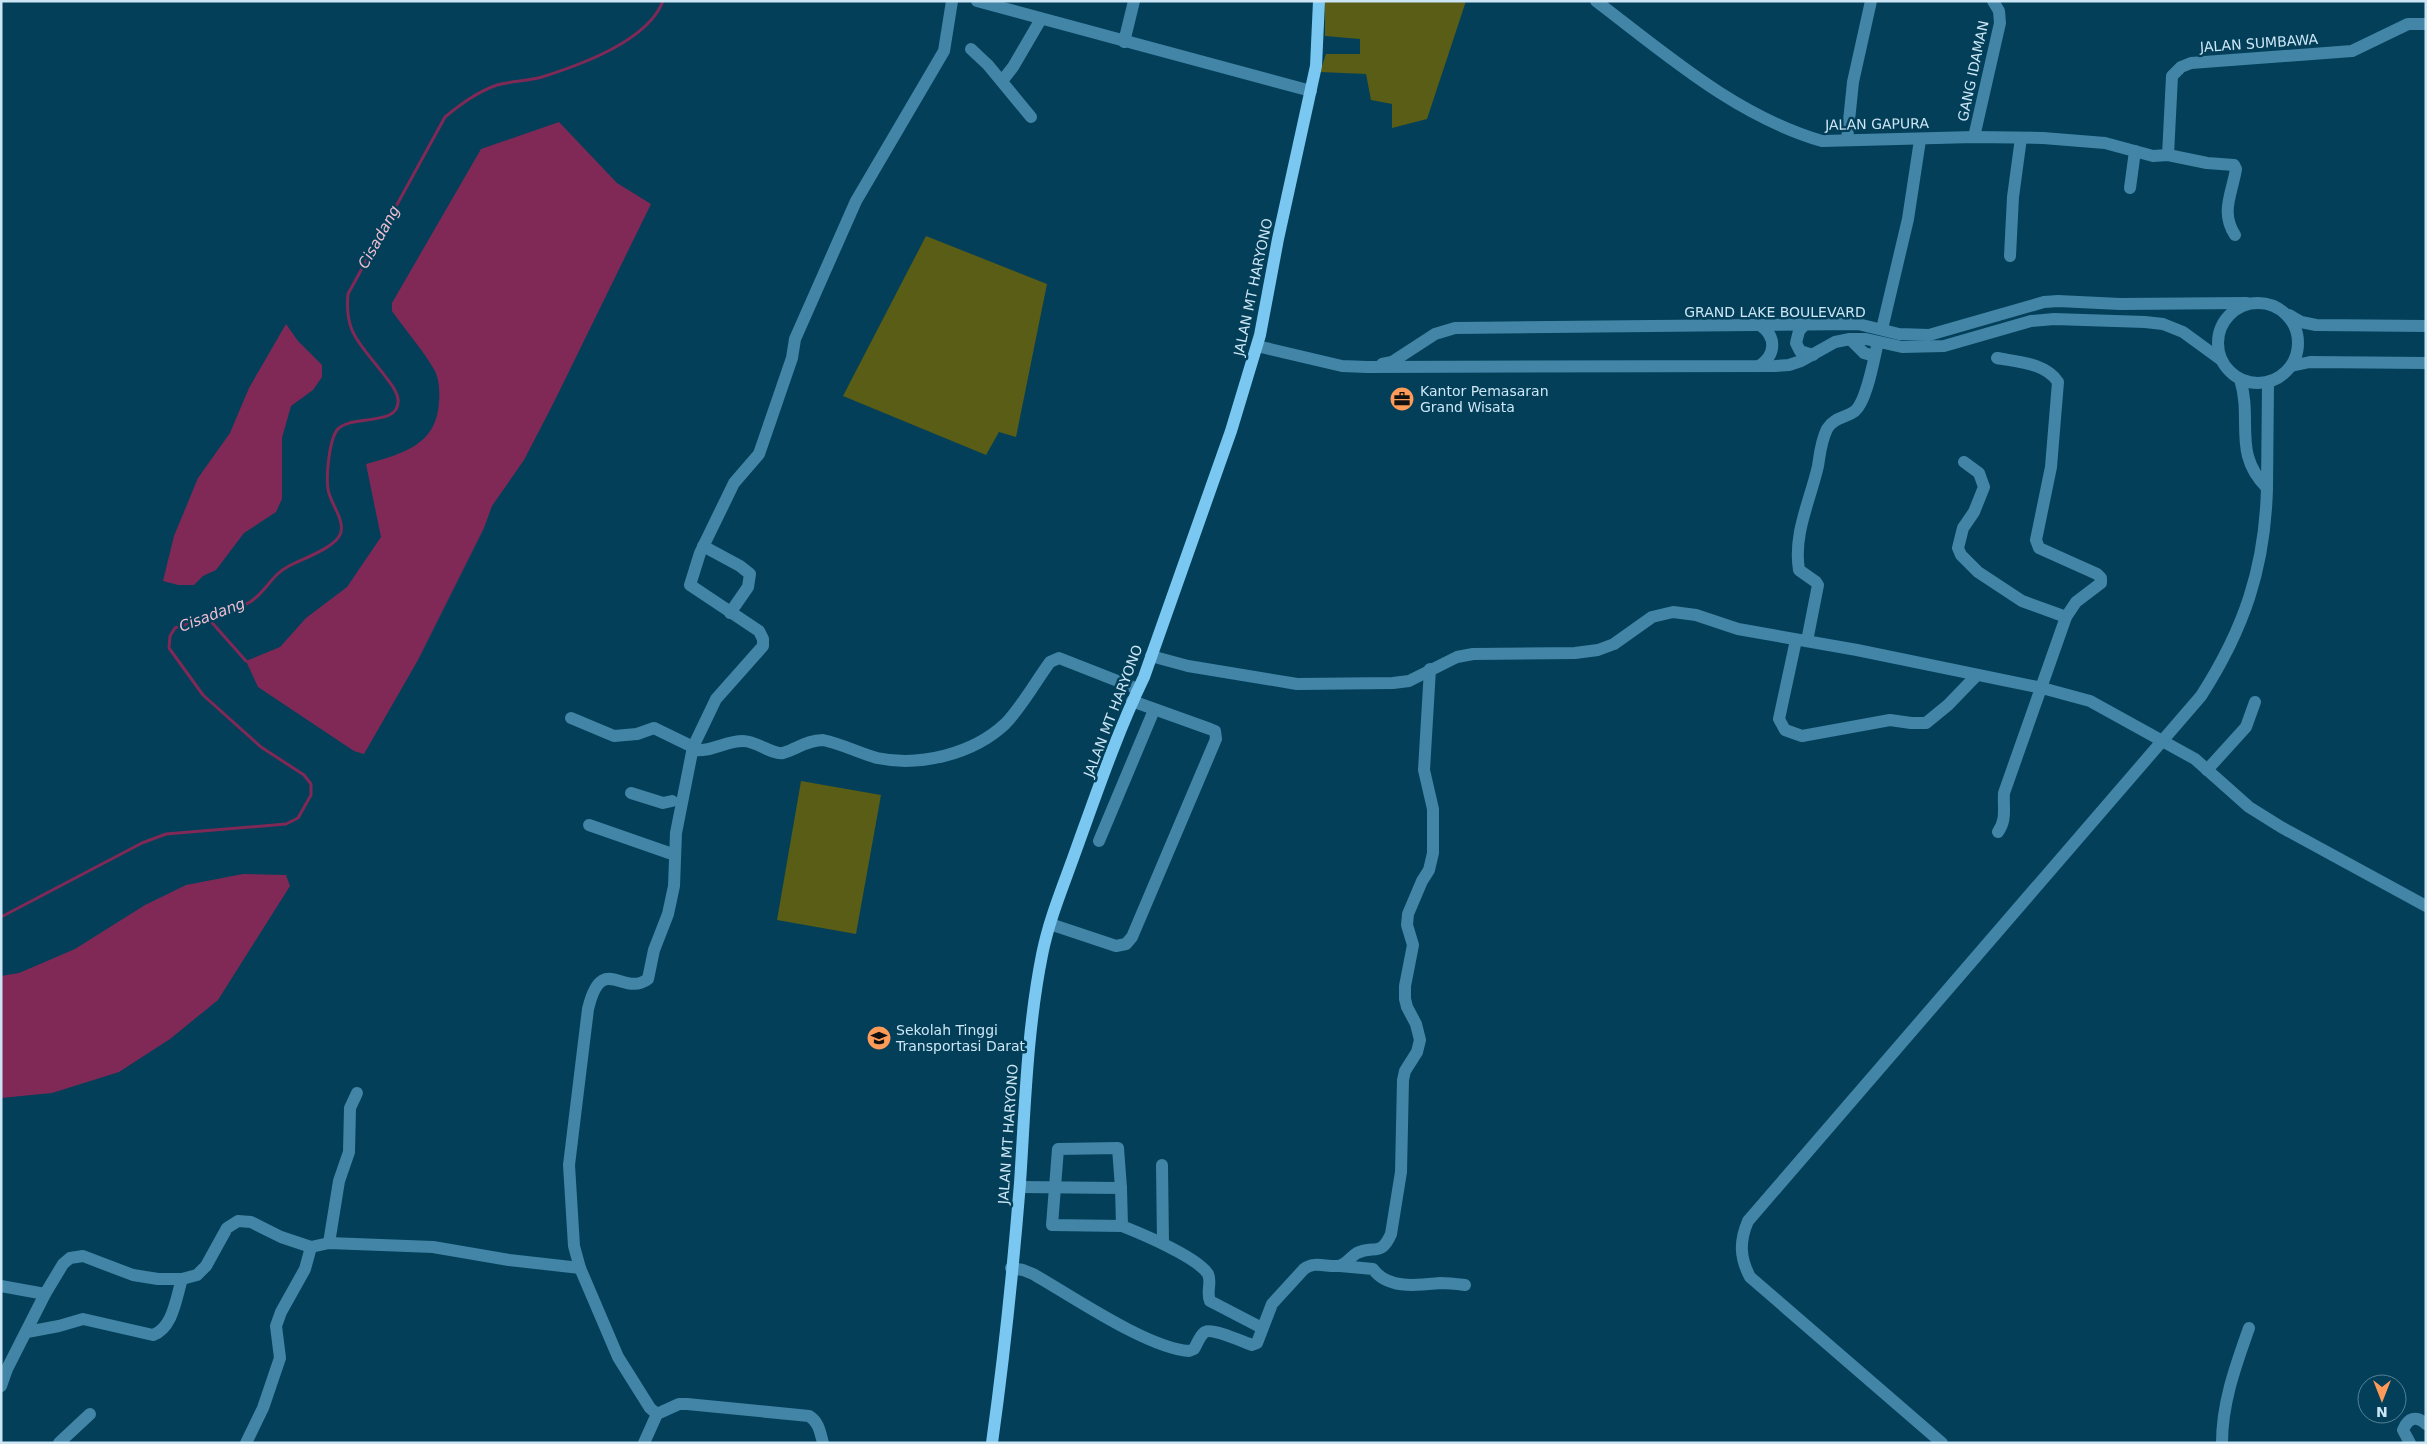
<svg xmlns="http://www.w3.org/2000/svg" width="2427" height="1444" viewBox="0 0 2427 1444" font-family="'DejaVu Sans',sans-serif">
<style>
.green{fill:#595d15}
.water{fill:#812956}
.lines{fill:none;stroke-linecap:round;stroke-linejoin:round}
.stream{stroke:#812956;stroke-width:3}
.minor{stroke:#4285a7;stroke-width:12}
.major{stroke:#7ac8f2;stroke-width:12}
.labels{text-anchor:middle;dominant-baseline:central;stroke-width:5;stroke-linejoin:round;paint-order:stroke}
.street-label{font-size:14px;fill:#cce6f6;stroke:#033f58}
.poi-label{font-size:14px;fill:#cce6f6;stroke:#033f58;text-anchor:start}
.water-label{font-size:15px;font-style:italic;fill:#f1bed2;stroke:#033f58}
</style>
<rect width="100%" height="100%" fill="#033f58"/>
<g class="green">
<path d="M1325,1H1466L1427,119L1392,128V104L1371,100L1366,74L1320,72L1326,54H1360V39L1325,36Z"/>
<path d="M926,236L1047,284L1016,437L999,432L986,455L843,396Z"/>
<path d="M801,781L881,795L856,934L777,920Z"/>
</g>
<g class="water">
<path d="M559,122L617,183L651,204L554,402L524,460L492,506L484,528L418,660L364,754L354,751L258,687L246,661L280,647L306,618L347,587L381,537L366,464C402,454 437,445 439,402C440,393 439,379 435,371C423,350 406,331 392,311V303L481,149Z"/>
<path d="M286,324L298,341L322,365V377L313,390L291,406L282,438V499L276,512L244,533L216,570L203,576L194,585H178L163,581L174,536L198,478L230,433L249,388Z"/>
<path d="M243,874L286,875L290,886L218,1000L170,1039L119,1072L52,1093L1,1098V976L19,973L75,949L145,905L186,885Z"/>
</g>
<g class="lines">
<g class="stream">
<path d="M207,617L246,661"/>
<path d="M1,917L142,843L166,834L286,824L298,818L311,795V784L304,775L261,747L203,695L169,648L170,636L175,628C196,621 233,612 250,602C266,592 271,575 289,566C302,559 338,547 341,532C344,518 330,503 328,489C326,476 329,441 337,430C351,413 401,428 398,399C397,390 390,383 385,376C362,345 344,335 348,294L445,117C461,104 477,92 497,85C512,81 528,81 542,77C580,65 648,41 663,1"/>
</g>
<g class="minor">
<path d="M977,1L1311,91"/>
<path d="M1596,1C1667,55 1736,116 1822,141L1974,137L2043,138L2105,143L2153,156L2168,155L2207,163L2234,165L2236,169C2232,194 2220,212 2235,235"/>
<path d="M1124,42L1134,1"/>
<path d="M971,49L988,65L1031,117"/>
<path d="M1002,81L1013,67L1041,19"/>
<path d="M1974,137L2000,23L1999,11L1993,1"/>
<path d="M1847,140L1853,82L1871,1"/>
<path d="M2168,155L2172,76L2181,67L2191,63L2352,51L2408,24H2426"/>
<path d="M2130,188L2135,151"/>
<path d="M2010,256L2013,197L2021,138"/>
<circle cx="2258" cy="343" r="40"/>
<path d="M2289,315L2301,322L2316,325L2426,326"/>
<path d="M1805,324L1799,331L1796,343L1800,351L1813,355"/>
<path d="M1882,329L1908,219L1920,140"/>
<path d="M1850,339L1864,353L1874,356"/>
<path d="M1257,346L1342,366L1367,367L1775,366L1789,365L1801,361L1835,342L1850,339H1866L1902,347L1944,346L2031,321L2054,319L2145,322L2163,324L2183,332L2220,359"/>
<path d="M1997,358C2018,362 2046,363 2058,382L2051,467L2036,540L2039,548L2097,574L2101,578V583L2076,602L2066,617L2004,793C2003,808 2007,819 1998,832"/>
<path d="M1382,364L1392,362L1435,334L1455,328L1858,324L1899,334L1929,335L2044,302L2058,301L2120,304L2247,303"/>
<path d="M1759,366C1776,355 1777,337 1760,325"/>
<path d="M2291,366L2310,362L2426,363"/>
<path d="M2240,379C2253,421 2232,453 2267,488L2268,382"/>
<path d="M1964,462L1979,473L1984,487L1974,512L1963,528L1958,548L1961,555L1978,572L2022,601L2066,617"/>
<path d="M703,546L740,566L750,574L748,587L730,613"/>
<path d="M1796,640L1779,719L1785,730L1802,736L1890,720L1911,723H1926L1948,705L1977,675"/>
<path d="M1807,641L1818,585L1816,582L1799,570C1793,534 1810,501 1818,466C1820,453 1821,441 1827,429C1834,417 1846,418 1855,411C1867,401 1874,358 1878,342"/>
<path d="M1151,656L1188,666L1297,684L1393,683L1409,681L1457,657L1473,654L1575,653L1598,650L1614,644L1652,617L1673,612L1696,615L1738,629L1857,650L2042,688L2090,701L2195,759L2249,807L2281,827L2426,906"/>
<path d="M571,718L614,736L637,734L654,728L693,747"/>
<path d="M694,750C712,752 725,741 743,741C757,741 772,755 783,753C797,749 807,740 823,740C842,744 859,753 877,758C920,767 973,754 1005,724C1021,708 1036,681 1050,662L1059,658L1138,689"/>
<path d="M2207,770L2246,727L2255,702"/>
<path d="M631,793L663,803L672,801"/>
<path d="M589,825L675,855"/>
<path d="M1099,841L1154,710"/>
<path d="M1050,924L1116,946L1126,944L1132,937L1216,739L1215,731L1210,729L1132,701"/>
<path d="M1162,1165L1163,1243"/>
<path d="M1020,1187L1121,1188L1122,1226C1142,1234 1197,1257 1208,1274C1212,1282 1206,1292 1210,1301L1262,1328"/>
<path d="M1121,1188L1118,1148L1058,1149L1052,1225L1122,1226"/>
<path d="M329,1243L339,1181L349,1152L350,1108L357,1093"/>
<path d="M1340,1266L1373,1269C1388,1290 1419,1285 1440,1283C1448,1283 1457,1284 1465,1285"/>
<path d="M1011,1268L1023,1270L1033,1274C1072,1296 1147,1348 1189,1351L1194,1349C1197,1344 1200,1335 1205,1332C1213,1328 1243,1342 1252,1345L1257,1343L1272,1304L1304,1269C1314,1261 1326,1267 1338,1266C1346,1265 1350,1257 1357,1253C1374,1245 1381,1257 1391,1234L1401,1172L1403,1080L1405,1071L1417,1052L1420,1040L1416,1024L1407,1007L1405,999V986L1413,945L1407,925L1408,914L1422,881L1429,870L1433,853V809L1424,770L1430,669"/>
<path d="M1,1286L45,1294"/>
<path d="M27,1332L59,1326L83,1319L153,1335C173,1328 176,1298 182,1279"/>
<path d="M1,1386L7,1369L45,1294L63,1264L70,1258L83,1256L133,1275L158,1279H182L197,1275L206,1266L227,1228L238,1221L251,1222L281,1237L311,1247L329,1243L433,1247L509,1260L580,1268"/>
<path d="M657,1414L650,1408L618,1357L580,1268L574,1246L569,1165L588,1009C602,951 623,998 648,979L654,950L668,914L674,886L676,833L693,747L716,699L763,646V639L759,631L690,585L700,553L734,483L759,454L792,358L795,339L856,201L944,51L952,1"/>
<path d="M59,1443L90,1414"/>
<path d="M246,1443L263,1408L280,1358L276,1326L281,1312L305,1269L311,1247"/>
<path d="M644,1443L657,1414L679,1404H687L809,1416C819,1422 820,1432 823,1443"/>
<path d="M1942,1443L1750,1277C1740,1258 1739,1242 1748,1221L2201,696C2244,629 2265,568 2267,488"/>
<path d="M2222,1443C2222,1402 2236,1365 2249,1328"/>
<path d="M2410,1443L2403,1430C2408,1418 2416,1415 2426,1424"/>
</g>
<path class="major" d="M992,1443C1004,1357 1013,1270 1020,1183C1025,1107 1027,1030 1042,955C1049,919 1064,884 1076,850C1097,792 1117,733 1144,677L1231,431L1260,335L1278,239L1316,66L1319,1"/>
</g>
<defs>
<symbol id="office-disc" viewBox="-11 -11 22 22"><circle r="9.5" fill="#fe9b59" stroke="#033f58"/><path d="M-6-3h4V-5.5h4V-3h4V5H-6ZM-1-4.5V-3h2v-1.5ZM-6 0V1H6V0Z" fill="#111"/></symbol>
<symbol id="university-disc" viewBox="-11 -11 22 22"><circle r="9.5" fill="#fe9b59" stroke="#033f58"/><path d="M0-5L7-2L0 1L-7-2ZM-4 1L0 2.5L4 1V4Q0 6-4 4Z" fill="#111"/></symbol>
</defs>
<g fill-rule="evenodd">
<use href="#office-disc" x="1388" y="385" width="28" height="28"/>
<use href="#university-disc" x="865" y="1024" width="28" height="28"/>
</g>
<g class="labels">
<g class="street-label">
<text transform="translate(2259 43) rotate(-4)">JALAN SUMBAWA</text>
<text transform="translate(1973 71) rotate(-78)">GANG IDAMAN</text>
<text transform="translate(1877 124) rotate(-1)">JALAN GAPURA</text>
<text transform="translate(1253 287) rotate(-78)">JALAN MT HARYONO</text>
<text x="1775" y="312">GRAND LAKE BOULEVARD</text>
<text transform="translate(1113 711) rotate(-69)">JALAN MT HARYONO</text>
<text transform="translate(1008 1134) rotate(-86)">JALAN MT HARYONO</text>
</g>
<g class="poi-label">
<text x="1420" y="391">Kantor Pemasaran<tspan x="1420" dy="16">Grand Wisata</tspan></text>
<text x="896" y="1030">Sekolah Tinggi<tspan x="896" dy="16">Transportasi Darat</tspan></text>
</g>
<g class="water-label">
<text transform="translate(379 237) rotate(-61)">Cisadang</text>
<text transform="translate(212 615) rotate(-21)">Cisadang</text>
</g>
</g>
<rect width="2427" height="1444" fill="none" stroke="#cce6f6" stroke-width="5"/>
<g transform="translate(2382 1399) rotate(180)"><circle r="24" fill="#033f58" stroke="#538297"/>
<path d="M0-4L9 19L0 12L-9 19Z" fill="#fe9b59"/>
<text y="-8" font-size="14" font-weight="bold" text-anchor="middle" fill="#cce6f6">N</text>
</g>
</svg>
